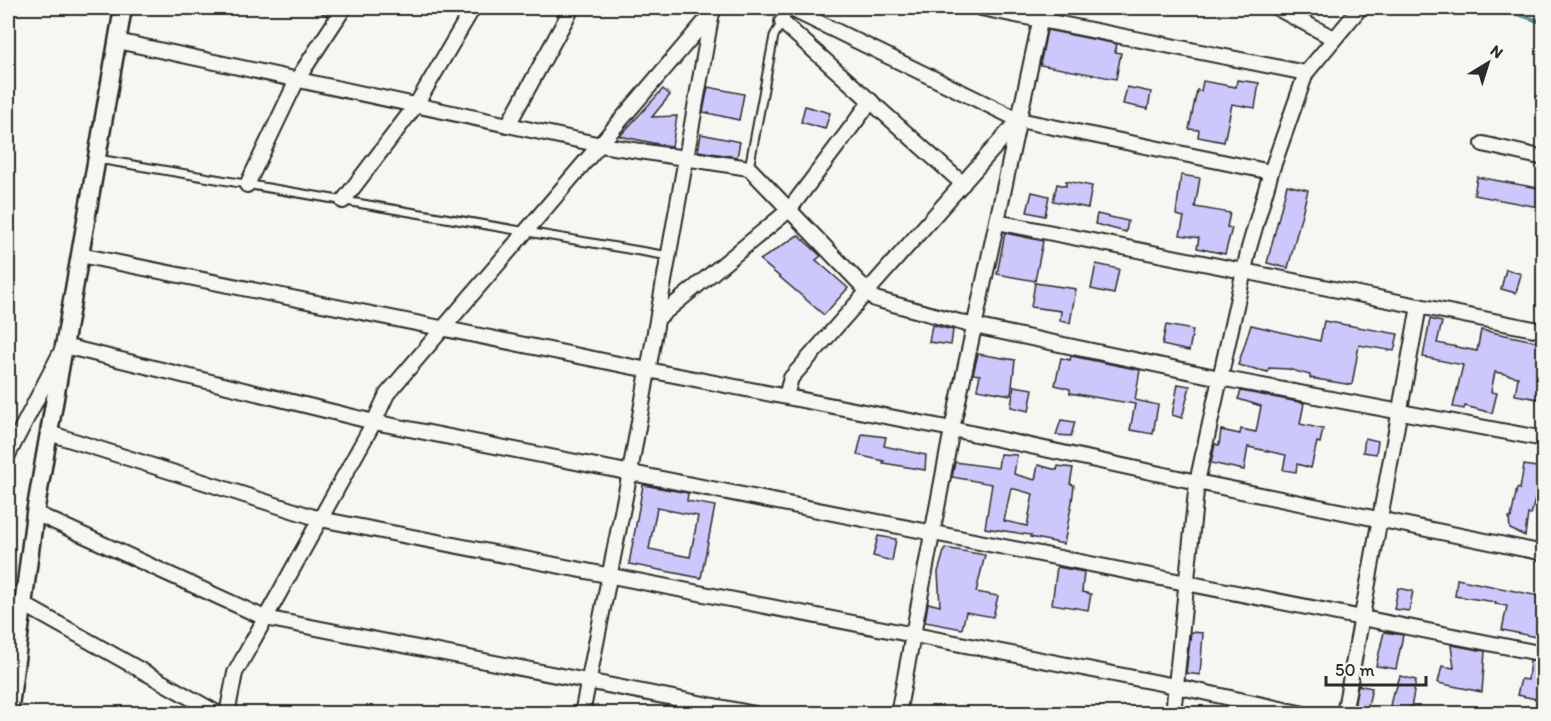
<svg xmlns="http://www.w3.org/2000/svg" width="1551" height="721" viewBox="0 0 1551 721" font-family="Itim,sans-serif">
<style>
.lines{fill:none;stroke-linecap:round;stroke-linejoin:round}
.stream{stroke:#5f8a99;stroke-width:4}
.building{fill:#cdc8fb;stroke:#2b2b2b;stroke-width:1.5;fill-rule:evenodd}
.service-casing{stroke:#2b2b2b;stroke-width:11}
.minor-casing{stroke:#2b2b2b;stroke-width:18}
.tertiary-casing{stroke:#2b2b2b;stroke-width:21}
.service{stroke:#f6f6f2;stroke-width:7}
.minor{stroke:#f6f6f2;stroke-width:14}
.tertiary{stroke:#f6f6f2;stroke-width:16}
</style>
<rect width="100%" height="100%" fill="#f6f6f2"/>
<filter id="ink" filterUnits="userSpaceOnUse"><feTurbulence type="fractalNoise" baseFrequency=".0167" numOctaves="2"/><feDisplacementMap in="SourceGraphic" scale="12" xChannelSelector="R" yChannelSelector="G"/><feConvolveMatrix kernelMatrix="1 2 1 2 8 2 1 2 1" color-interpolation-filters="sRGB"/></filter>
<g filter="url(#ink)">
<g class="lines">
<path class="stream" d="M1501,8L1544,23"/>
</g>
<g class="building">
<path d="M1047,30L1117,44L1115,52L1121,53L1116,79L1040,65Z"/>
<path d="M1237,80L1259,83L1255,108L1232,104L1224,142L1198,137L1199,130L1189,129L1197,90L1201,91L1203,81L1236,87Z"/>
<path d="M708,87L744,94L739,120L703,112Z"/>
<path d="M1127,87L1151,92L1148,109L1123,104Z"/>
<path d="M663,89L670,95L652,117L677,116L672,147L620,136Z"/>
<path d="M805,106L830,113L825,129L801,122Z"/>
<path d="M701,134L740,142L737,157L698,151Z"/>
<path d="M1181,175L1200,178L1195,207L1230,213L1227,227L1232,228L1225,254L1197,248L1199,238L1180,235L1184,217L1176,215Z"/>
<path d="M1477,177L1544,189V208L1474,195Z"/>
<path d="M1066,181L1092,186L1088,208L1053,201L1057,184L1066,186Z"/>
<path d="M1287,185L1308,190L1288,268L1267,263Z"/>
<path d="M1032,192L1049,196L1045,216L1027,212Z"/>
<path d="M1097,214L1128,221L1126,232L1095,224Z"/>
<path d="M1005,233L1043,241L1035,281L997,274Z"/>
<path d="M798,235L821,256L816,260L848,288L824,315L760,260Z"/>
<path d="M1096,264L1119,269L1114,294L1091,289Z"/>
<path d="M1506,269L1521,274L1516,293L1501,289Z"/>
<path d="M1035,283L1076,289L1070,323L1060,321L1061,311L1031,307Z"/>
<path d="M1430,319L1442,322L1437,343L1477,351L1481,330L1544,343L1538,384L1544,385V400L1515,395L1518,377L1495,372L1491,392L1497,393L1492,413L1465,406L1464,409L1453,407L1463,365L1423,357Z"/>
<path d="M1324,321L1398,334L1394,351L1359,345L1352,385L1310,378V375L1288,369L1269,368L1268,372L1238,365L1251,325L1320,341Z"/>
<path d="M932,325L953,330L951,345L929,342Z"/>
<path d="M1166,325L1193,330L1189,351L1162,345Z"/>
<path d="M978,354L1015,360L1011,395L977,389L980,375L973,374Z"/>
<path d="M1071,356L1140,370L1135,400L1158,405L1153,434L1130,430L1135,404L1070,393V389L1055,385L1061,358L1070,360Z"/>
<path d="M1178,384L1190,386L1182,418L1172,415Z"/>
<path d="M1014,386L1033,389L1029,411L1011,407Z"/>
<path d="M1241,391L1304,403L1300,424L1323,429L1320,443L1317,442L1311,468L1297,464L1296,472L1283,470L1286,455L1248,447L1244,470L1211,463L1215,444L1219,445L1221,430L1240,434L1241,429L1256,432L1261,406L1238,399Z"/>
<path d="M1061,420L1075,422L1071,436L1056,435Z"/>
<path d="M862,434L886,437L884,446L926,455L925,470L883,463L884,461L857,455Z"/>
<path d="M1365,438L1378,441L1376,454L1363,452Z"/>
<path d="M1000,454L1017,455L1014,474L1035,480L1038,465L1057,470L1058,466L1073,468L1070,484L1074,485L1072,502L1064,544L1030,537L1031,535L985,528L992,484L952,477L955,462L998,468ZM1011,488L1033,494L1027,526L1004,521Z"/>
<path d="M1524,465L1543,468L1531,515L1528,514L1525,536L1510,529L1509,518H1511L1517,488L1520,489Z"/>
<path d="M643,485L688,493L687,501L715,506L701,578L629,564ZM657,508L698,516L690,557L649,549Z"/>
<path d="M878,536L896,539L892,561L873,556Z"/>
<path d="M945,548L985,555L976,592L998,596L993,617L966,612L962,629L925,622L928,603L940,606L938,572Z"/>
<path d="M1057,567L1084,572L1082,592L1091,594L1088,610L1052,604Z"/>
<path d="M1457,579L1544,597V612H1542L1536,637L1502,630L1507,606L1495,604L1496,602L1455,596Z"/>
<path d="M1398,588L1413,591L1409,611L1394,609Z"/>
<path d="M1191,632L1203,633L1200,675L1186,673Z"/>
<path d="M1384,632L1403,635L1396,669L1376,666Z"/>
<path d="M1451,645L1485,651L1482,692L1438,683L1442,666L1454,668Z"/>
<path d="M1530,660L1544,663V685L1541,700L1517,695L1521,679L1528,680Z"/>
<path d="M1400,676L1416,680L1410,714H1392V706H1390L1393,692H1395Z"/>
<path d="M1358,685L1372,688L1367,710L1354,708Z"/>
</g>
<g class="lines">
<defs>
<g id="service">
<path d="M323,8L338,17"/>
<path d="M98,159L669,256"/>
<path d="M749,168L774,36L790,8"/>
</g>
<g id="minor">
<path d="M789,8L1019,120L1271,172"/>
<path d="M981,8L1306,73"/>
<path d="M1277,8L1333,38"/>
<path d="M782,22L963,184"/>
<path d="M117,41L601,145L749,168L875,299L974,326L1220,378L1544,439"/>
<path d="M508,125L572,8"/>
<path d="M1483,144L1544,158"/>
<path d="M247,185L298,78L344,8"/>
<path d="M343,201L416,105L473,8"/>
<path d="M997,222L1544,331"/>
<path d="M80,255L648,370L952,429L1197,482L1544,553"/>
<path d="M659,317L789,210L871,101"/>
<path d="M786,396L791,378L1017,122"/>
<path d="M49,433L320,519L1175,686L1304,714"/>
<path d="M8,455L64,346L374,422L1544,654"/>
<path d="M35,513L265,618L755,714"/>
<path d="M23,604L219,714"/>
<path d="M227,714L235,673L374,422L387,394L713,12"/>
<path d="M582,714L630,472L712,12"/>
<path d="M898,714L952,429L1043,8"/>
<path d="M1173,714L1197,482L1249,248L1271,172L1306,73L1360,8"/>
<path d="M1344,714L1419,306"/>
</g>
<path id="tertiary" d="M9,714L35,513L123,8"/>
</defs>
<use href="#service" class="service-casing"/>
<use href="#minor" class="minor-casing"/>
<use href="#tertiary" class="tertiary-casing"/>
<use href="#service" class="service"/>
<use href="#minor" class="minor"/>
<use href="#tertiary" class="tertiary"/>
</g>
</g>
<rect width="1551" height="721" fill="none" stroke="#f6f6f2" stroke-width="30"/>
<rect x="15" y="15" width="1521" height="691" fill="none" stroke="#2b2b2b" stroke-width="2" filter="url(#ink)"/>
<g transform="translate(1488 63) rotate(38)" stroke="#f6f6f2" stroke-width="4.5" paint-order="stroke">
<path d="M0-4.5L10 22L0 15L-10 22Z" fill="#2b2b2b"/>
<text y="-9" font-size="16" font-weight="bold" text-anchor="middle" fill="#2b2b2b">N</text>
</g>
<path d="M1326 676v9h100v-9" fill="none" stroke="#2b2b2b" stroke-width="3"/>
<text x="1335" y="676" font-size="18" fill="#2b2b2b" stroke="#f6f6f2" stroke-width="4.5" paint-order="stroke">50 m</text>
</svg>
